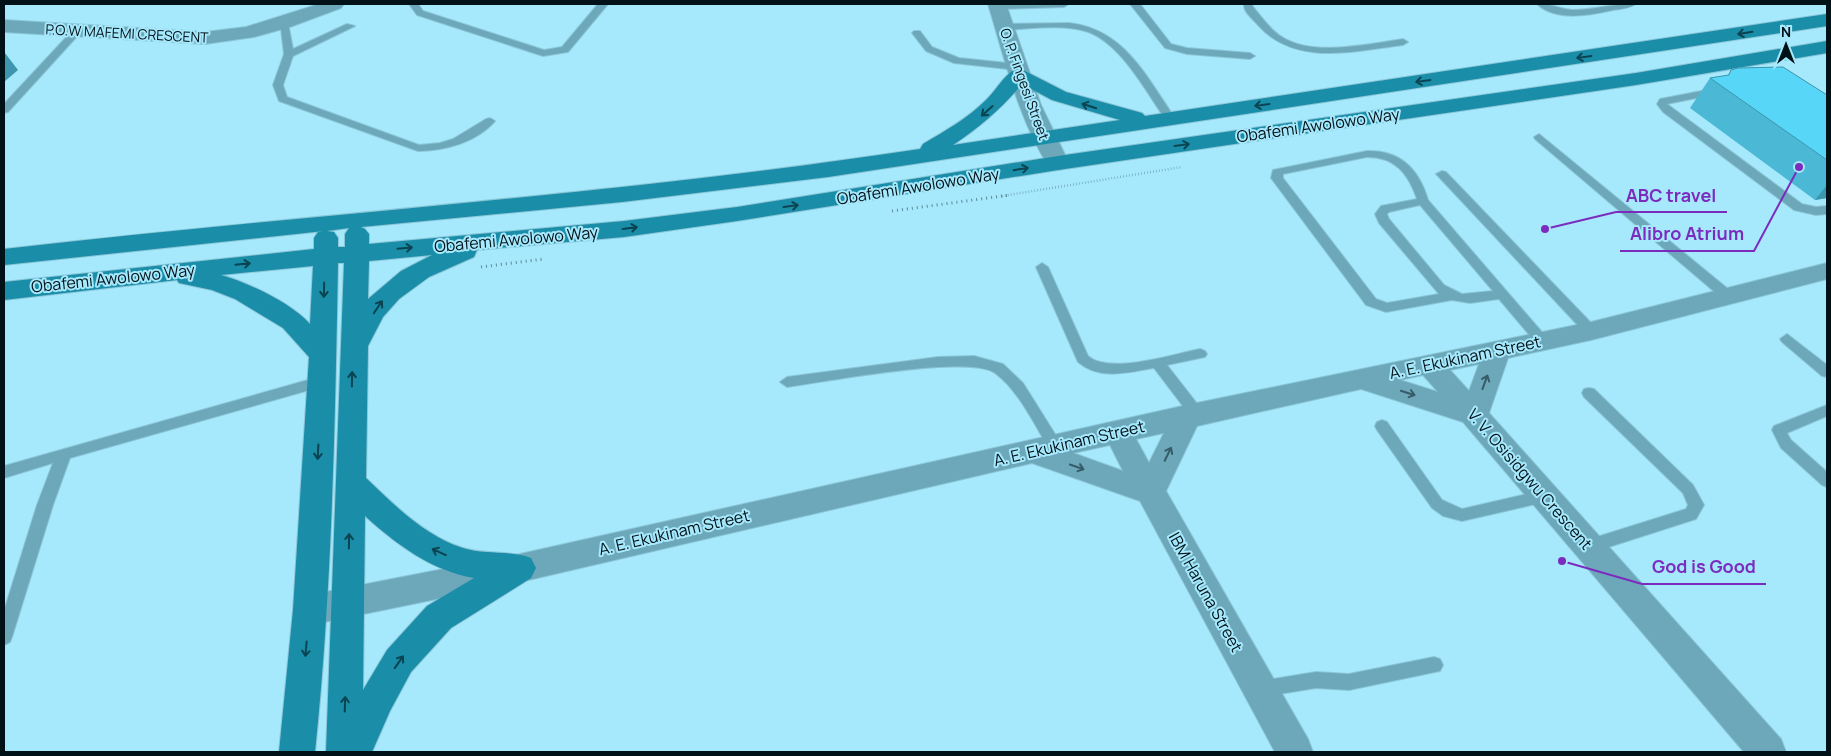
<svg xmlns="http://www.w3.org/2000/svg" width="1831" height="756" viewBox="0 0 1831 756" font-family="Manrope,sans-serif">
<style>
.lines{fill:none;stroke-linecap:round;stroke-linejoin:round}
.service-casing{stroke:#8bc6d7;stroke-width:2}
.minor-casing{stroke:#8bc6d7;stroke-width:2}
.secondary-casing{stroke:#8bc6d7;stroke-width:2}
.path-far1{stroke:#5d8a97;stroke-width:2.5;stroke-dasharray:0.5 2.5;stroke-linecap:butt}
.path{stroke:#5d8a97;stroke-width:3;stroke-dasharray:1 4;stroke-linecap:butt}
.service{fill:#6ca8ba;fill-rule:evenodd}
.minor{fill:#6ca8ba;fill-rule:evenodd}
.secondary{fill:#1a8da8;fill-rule:evenodd}
.wall{fill:#4bb8d5}
.shaded-wall{fill:#3d96ae}
.building{fill:#57d6f8;stroke:#3d96ae}
.oneway{stroke:#0a4351}
.oneway2{stroke:#365c68}
.labels{text-anchor:middle;dominant-baseline:central;stroke-width:4;stroke-linejoin:round;paint-order:stroke}
.far-street-label{font-size:14px;fill:#001117;stroke:#a6e8fc}
.street-label{font-size:16px;fill:#001117;stroke:#a6e8fc}
.leader{fill:none;stroke:#7b2cbf;stroke-width:2}
.callout-dot{fill:#7b2cbf;stroke:#a6e8fc;stroke-width:2}
.callout-label{font-size:18px;text-anchor:middle;font-weight:bold;fill:#7b2cbf;stroke:#a6e8fc;stroke-width:4;stroke-linejoin:round;paint-order:stroke}
</style>
<rect width="100%" height="100%" fill="#a6e8fc"/>
<g class="lines">
<defs>
<g id="service">
<path d="M409,4H418L423,11L544,50L562,47L598,4H608L568,52L543,56L417,15Z"/>
<path d="M995,4H1069L1064,7L998,9L993,6Z"/>
<path d="M1130,4H1140L1171,44L1187,48L1250,53L1255,56L1250,59L1187,54L1165,48Z"/>
<path d="M1244,4H1252L1253,7C1262,17 1270,30 1282,37C1313,57 1369,44 1403,39L1408,42L1403,45C1354,51 1295,67 1258,25C1253,19 1243,12 1244,4Z"/>
<path d="M1537,4C1550,3 1560,9 1572,10C1594,10 1614,3 1636,4C1630,8 1621,9 1613,10C1591,15 1556,22 1537,4Z"/>
<path d="M280,21L288,23L293,49L347,24L355,26L293,56L283,85L287,97L419,145L440,143L453,139L486,119L490,118L495,121C477,142 445,151 418,151L279,101L273,85L284,54Z"/>
<path d="M1069,23C1124,29 1146,76 1175,118L1174,120H1166C1146,92 1120,41 1085,31C1059,24 1030,29 1004,30L999,27L1004,24Z"/>
<path d="M73,30L81,32L8,112L4,113V104Z"/>
<path d="M914,31H920L932,47L959,58L1017,64L1022,67L1017,70L954,63L926,51L912,33Z"/>
<path d="M1717,88L1722,91L1721,93L1667,104L1802,204L1816,207L1827,206V214L1816,215L1794,210L1663,112L1657,104L1660,99Z"/>
<path d="M1539,134L1733,293L1734,296L1733,299H1723L1535,139L1534,137Z"/>
<path d="M1367,151C1400,150 1419,169 1428,200L1547,338L1549,341L1547,344H1537L1499,299L1470,303L1452,300L1386,312L1366,305L1271,178L1273,170ZM1367,157C1395,157 1408,173 1417,199L1381,206L1375,214L1379,223L1439,294L1387,303L1376,299L1283,178V174ZM1420,205L1493,291L1462,294L1444,285L1389,219L1387,214L1389,212Z"/>
<path d="M1442,171L1446,172L1596,328L1598,331L1596,334H1586L1438,176L1436,174Z"/>
<path d="M1042,263L1048,267L1088,356C1110,375 1173,354 1200,349L1205,351L1207,354L1205,357L1167,365L1202,410L1204,414L1202,418H1192L1154,368C1129,372 1100,381 1078,362L1036,267Z"/>
<path d="M1787,334L1827,365V377L1822,376L1782,342L1780,339Z"/>
<path d="M974,356L1003,364L1023,383L1060,442L1062,446L1060,450H1050C1034,424 1019,391 995,373C969,354 824,382 787,387L780,382L787,377L938,357Z"/>
<path d="M322,376L329,381L327,385L70,458L53,505L12,637L10,642L4,645V611L37,505L53,463L4,478V466Z"/>
<path d="M1589,388L1594,389L1693,485L1704,505L1696,519L1590,553L1584,551L1582,546L1584,541L1686,509L1688,505L1683,493L1584,397L1582,393L1584,389Z"/>
<path d="M1827,405V416L1787,433L1791,440L1827,472V487L1822,485L1781,448L1772,430L1774,426Z"/>
<path d="M1382,420L1387,422L1442,500L1462,509L1545,490L1550,492L1553,496L1550,500L1545,502L1462,521L1443,516L1432,508L1377,430L1375,426L1377,422Z"/>
<path d="M1434,657L1440,659L1443,665L1440,671L1349,690L1316,688L1261,697L1255,695L1252,689L1255,683L1261,681L1316,672L1349,674Z"/>
</g>
<g id="minor">
<path d="M319,4H344L341,8L290,27L254,37L205,44L4,32V20L205,32L246,27Z"/>
<path d="M988,4H1006L1041,105L1069,163L1066,168L1058,170L1050,168C1019,122 1004,56 988,4Z"/>
<path d="M1827,263V279L1591,340L1508,358L1489,413L1781,739L1786,752H1744L1463,422L1361,389L1197,426L1166,491L1308,739L1313,752H1275L1140,501L1032,463L520,582L310,625L298,621L293,610L298,599L310,595L520,554L1187,405L1591,322ZM1479,364L1469,391L1450,370ZM1423,375L1438,392L1400,380ZM1164,433L1149,463L1136,439ZM1110,445L1123,471L1073,453Z"/>
</g>
<path id="secondary" d="M1827,14V26L828,177L622,202L361,227L365,229L369,234V244L624,221L737,207L1058,156L1636,73L1827,41V53L1636,85L1058,170L737,221L624,237L477,250L474,257L429,277L399,299L383,317L368,346L366,478C393,504 426,537 463,548C485,555 509,550 531,558L536,568L531,578L451,628L411,672L390,711L372,752H326L344,263H338C335,426 332,590 315,752H279L293,610L309,357L283,328L235,299L212,290L179,283L177,280L4,300V282L314,249V238L318,232L324,231L4,265V249C309,214 616,195 920,149L923,144C945,131 968,118 986,100C997,90 1005,72 1019,68L1066,92L1142,113L1145,116ZM1022,84L1052,100L1120,120L953,145C980,127 1001,109 1022,84ZM349,228L345,234V247H338V238L334,232L327,231ZM432,255L401,271L368,299L369,261ZM313,266L310,324C291,303 249,283 221,275ZM365,516C396,544 432,571 474,578L427,606L387,650L363,690Z"/>
</defs>
<use href="#service" class="service-casing"/>
<use href="#minor" class="minor-casing"/>
<use href="#secondary" class="secondary-casing"/>
<path class="path-far1" d="M1002,196L1182,167"/>
<g class="path">
<path d="M892,211L1010,195"/>
<path d="M481,267L544,259"/>
</g>
<use href="#service" class="service"/>
<use href="#minor" class="minor"/>
<use href="#secondary" class="secondary"/>
</g>
<path class="wall" d="M1731,70L1827,95V198L1815,200L1690,108L1710,78L1728,75Z"/>
<g class="shaded-wall">
<path d="M5,53L18,70L4,82V54Z"/>
<path d="M1827,185V198L1815,200Z"/>
</g>
<path class="building" d="M1783,67L1827,95V160L1710,78L1729,75L1731,70L1738,68Z"/>
<defs><path id="oneway-shaft" d="M-6 0H5M1.5-3L5.5 0L1.5 3" fill="none" stroke-width="1.6" stroke-linecap="round" stroke-linejoin="round" transform="scale(1.25)"/></defs>
<g class="oneway">
<use href="#oneway-shaft" transform="translate(1745 33) rotate(171)"/>
<use href="#oneway-shaft" transform="translate(1584 57) rotate(172)"/>
<use href="#oneway-shaft" transform="translate(1423 81) rotate(172)"/>
<use href="#oneway-shaft" transform="translate(1262 105) rotate(172)"/>
<use href="#oneway-shaft" transform="translate(1089 106) rotate(-162)"/>
<use href="#oneway-shaft" transform="translate(987 111) rotate(138)"/>
<use href="#oneway-shaft" transform="translate(1182 145) rotate(-8)"/>
<use href="#oneway-shaft" transform="translate(1021 169) rotate(-9)"/>
<use href="#oneway-shaft" transform="translate(791 206) rotate(-8)"/>
<use href="#oneway-shaft" transform="translate(630 228) rotate(-7)"/>
<use href="#oneway-shaft" transform="translate(405 248) rotate(-5)"/>
<use href="#oneway-shaft" transform="translate(243 264) rotate(-6)"/>
<use href="#oneway-shaft" transform="translate(324 290) rotate(91)"/>
<use href="#oneway-shaft" transform="translate(378 307) rotate(-56)"/>
<use href="#oneway-shaft" transform="translate(352 379) rotate(-89)"/>
<use href="#oneway-shaft" transform="translate(318 452) rotate(93)"/>
<use href="#oneway-shaft" transform="translate(349 541) rotate(-89)"/>
<use href="#oneway-shaft" transform="translate(439 552) rotate(-156)"/>
<use href="#oneway-shaft" transform="translate(306 649) rotate(95)"/>
<use href="#oneway-shaft" transform="translate(399 662) rotate(-55)"/>
<use href="#oneway-shaft" transform="translate(345 704) rotate(-88)"/>
</g>
<g class="oneway2">
<use href="#oneway-shaft" transform="translate(1485 382) rotate(-70)"/>
<use href="#oneway-shaft" transform="translate(1408 393) rotate(18)"/>
<use href="#oneway-shaft" transform="translate(1168 454) rotate(-64)"/>
<use href="#oneway-shaft" transform="translate(1077 467) rotate(19)"/>
</g>
<g class="labels">
<g class="far-street-label">
<text transform="translate(127 33) rotate(3)">P.O.W MAFEMI CRESCENT</text>
<text transform="translate(1025 84) rotate(70)">O. P. Fingesi Street</text>
</g>
<g class="street-label">
<text transform="translate(1318 125) rotate(-8)">Obafemi Awolowo Way</text>
<text transform="translate(918 186) rotate(-9)">Obafemi Awolowo Way</text>
<text transform="translate(516 239) rotate(-5)">Obafemi Awolowo Way</text>
<text transform="translate(113 278) rotate(-6)">Obafemi Awolowo Way</text>
<text transform="translate(1465 357) rotate(-12)">A. E. Ekukinam Street</text>
<text transform="translate(1069 443) rotate(-13)">A. E. Ekukinam Street</text>
<text transform="translate(1530 479) rotate(49)">V. V. Osisidgwu Crescent</text>
<text transform="translate(674 532) rotate(-13)">A. E. Ekukinam Street</text>
<text transform="translate(1206 592) rotate(61)">IBM Haruna Street</text>
</g>
</g>
<path class="leader" d="M1545 229L1616 212H1727M1799 167L1754 251H1620M1562 561L1642 584H1766"/>
<g class="callout-dot">
<circle cx="1545" cy="229" r="5"/>
<circle cx="1799" cy="167" r="5"/>
<circle cx="1562" cy="561" r="5"/>
</g>
<g class="callout-label">
<text x="1671" y="202">ABC travel</text>
<text x="1687" y="240">Alibro Atrium</text>
<text x="1704" y="573">God is Good</text>
</g>
<rect width="1831" height="756" fill="none" stroke="#001117" stroke-width="10"/>
<g transform="translate(1786 45)" stroke="#a6e8fc" stroke-width="4" paint-order="stroke">
<path d="M0-4L9 19L0 12L-9 19Z" fill="#001117"/>
<text y="-8" font-size="14" font-weight="bold" text-anchor="middle" fill="#001117">N</text>
</g>
</svg>
